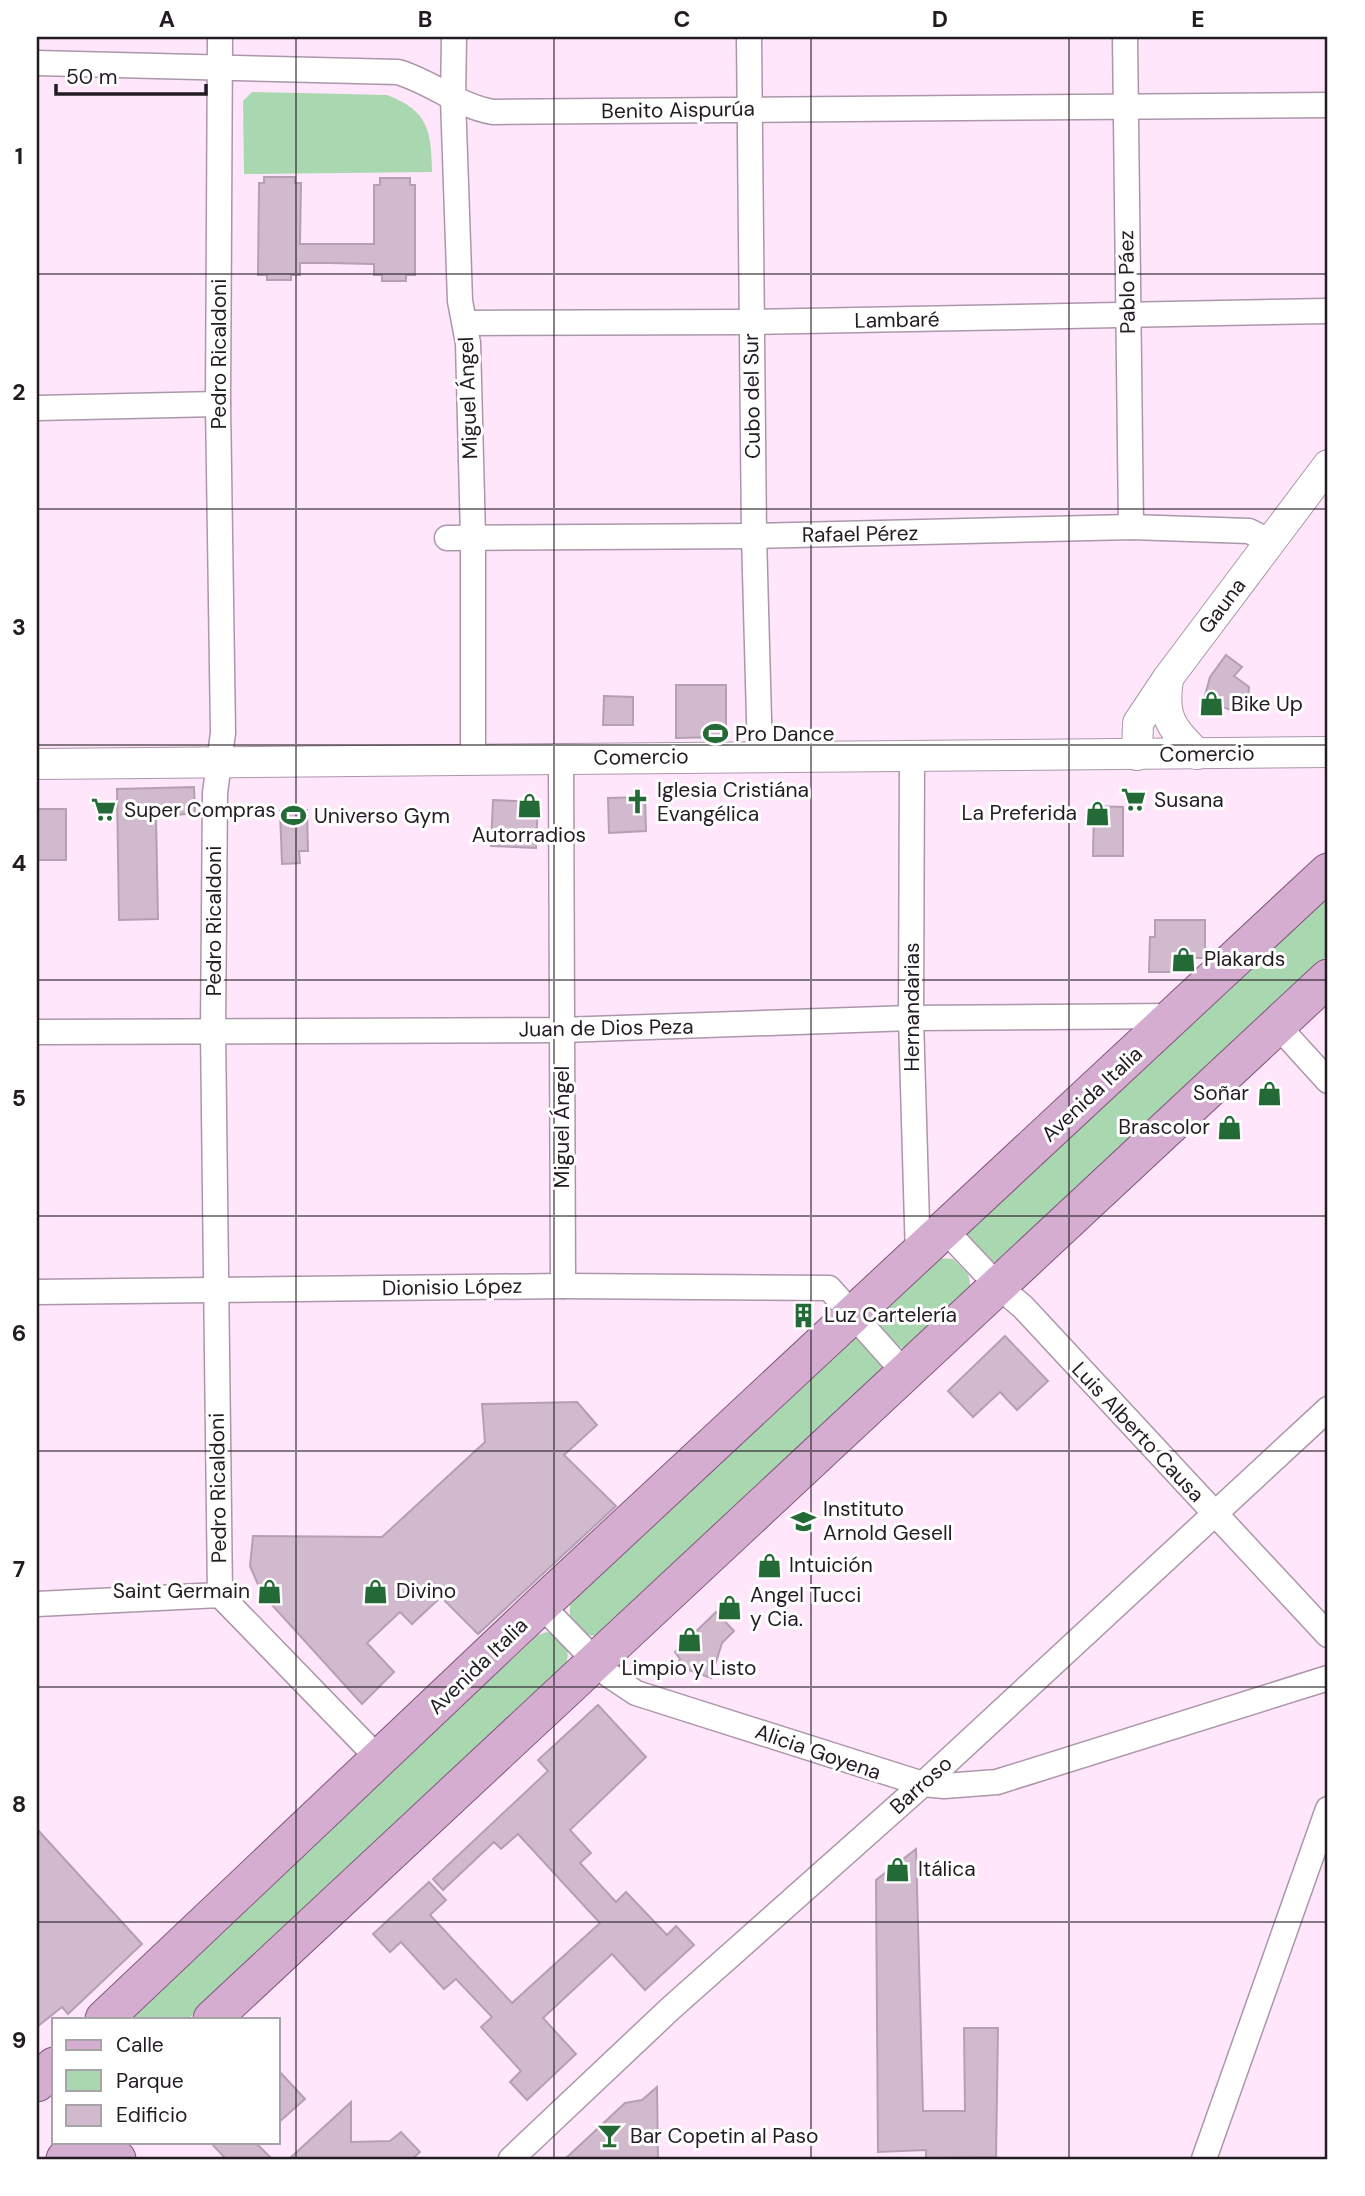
<svg xmlns="http://www.w3.org/2000/svg" width="1365" height="2196" viewBox="0 0 1365 2196" font-family="'DM Sans',sans-serif">
<style>
.green{fill:#a9d7b0}
.building{fill:#d1bace;stroke:#b59fb2;stroke-width:2}
.lines{fill:none;stroke-linecap:round;stroke-linejoin:round}
.minor-casing{stroke:#ac96a9;stroke-width:27}
.tertiary-casing{stroke:#ac96a9;stroke-width:32}
.primary-casing{stroke:#83577e;stroke-width:39}
.minor{stroke:#fff;stroke-width:24}
.tertiary{stroke:#fff;stroke-width:30}
.primary{stroke:#d4add0;stroke-width:37}
.grid{fill:none;stroke:#231b22;stroke-width:2;stroke-opacity:0.55}
.labels{text-anchor:middle;dominant-baseline:central;stroke-width:6;stroke-linejoin:round;paint-order:stroke}
.street-label{font-size:21px;fill:#231b22;stroke:#fff}
.poi-label{font-size:21px;fill:#231b22;stroke:#fff;text-anchor:start}
.neatline{fill:none;stroke:#231b22;stroke-width:2.5}
.grid-label{font-size:23px;text-anchor:middle;font-weight:bold;fill:#231b22}
</style>
<rect width="100%" height="100%" fill="#ffe6fb"/>
<g class="green">
<path d="M252,92L387,95C429,111 431,131 432,172L244,174L243,101Z"/>
<path d="M1328,890V955L1001,1260L990,1263L967,1240V1234L973,1225Z"/>
<path d="M940,1258L953,1259L968,1274L971,1287L910,1344L903,1348C892,1345 879,1330 876,1318Z"/>
<path d="M860,1338L884,1367L881,1373L598,1636L586,1635L570,1620V1604L840,1351L854,1339Z"/>
<path d="M547,1632C568,1639 573,1655 562,1672L188,2019H127L538,1635Z"/>
</g>
<g class="building">
<path d="M264,177H295V183H301L300,244H374V185H380V178H410V185H415V275H406V281H382V275H374V264L329,263H300V275H291V280H267V275H258L259,183H264Z"/>
<path d="M1226,655L1242,667L1234,676L1249,687L1248,698L1241,709L1233,711L1213,703L1201,710L1210,677Z"/>
<path d="M676,685H726V737L676,738Z"/>
<path d="M604,696L633,697V725H603Z"/>
<path d="M194,787L195,813L156,817L158,919L119,920L117,789Z"/>
<path d="M645,797L646,831L609,833L608,798Z"/>
<path d="M493,800L538,802L536,848L491,846Z"/>
<path d="M1094,806L1123,807V856H1093Z"/>
<rect x="37" y="809" width="29" height="51"/>
<path d="M307,810L308,851H299L300,863L282,864L280,811Z"/>
<path d="M1155,920H1205V958H1179V972H1149L1150,937H1155Z"/>
<path d="M1005,1336L1048,1381L1017,1410L1000,1392L973,1417L948,1391Z"/>
<path d="M577,1402L597,1425L564,1455L616,1506L478,1634L441,1597L412,1624L400,1612L367,1643L394,1672L362,1704L262,1594L250,1566L253,1536L382,1537L485,1442L482,1404Z"/>
<path d="M716,1612L734,1631L722,1643L711,1678L677,1666L680,1659L675,1652Z"/>
<path d="M598,1705L646,1757L570,1830L591,1853L580,1863L616,1902L626,1892L667,1935L676,1926L694,1945L645,1990L612,1954L543,2018L576,2054L527,2100L510,2082L521,2071L481,2027L492,2017L456,1979L444,1989L401,1942L390,1952L373,1934L429,1882L446,1900L430,1915L512,2003L600,1923L518,1834L501,1849L494,1842L443,1890L433,1879L548,1771L538,1760Z"/>
<path d="M37,1829L142,1944L68,2014L62,2007L37,2027Z"/>
<path d="M916,1849L923,2111H965L964,2028H998L996,2157L926,2158V2150L878,2152L876,1880Z"/>
<path d="M278,2070L305,2099L278,2123Z"/>
<path d="M657,2087L658,2159H565L625,2103L642,2100Z"/>
<path d="M351,2102V2142L390,2141L401,2132L420,2152L412,2159H289Z"/>
<path d="M210,2142H255L272,2159H226Z"/>
</g>
<g class="lines">
<defs>
<g id="minor">
<path d="M454,37L453,98L460,301L468,343L473,537V760"/>
<path d="M749,37L754,536L760,755"/>
<path d="M1125,37L1131,527"/>
<path d="M37,63L398,72C432,82 458,106 493,112L1328,105"/>
<path d="M465,323L751,322L1328,311"/>
<path d="M37,408L218,404"/>
<path d="M447,538L754,536L1131,527L1249,531L1271,542"/>
<path d="M912,756L911,1018L918,1258"/>
<path d="M561,759L563,1286"/>
<path d="M1278,1026L1328,1081"/>
<path d="M37,1032L562,1030L911,1018L1175,1016"/>
<path d="M946,1231L997,1285L1023,1307L1328,1635"/>
<path d="M37,1292L563,1286L829,1288L904,1372"/>
<path d="M220,1595L213,1031L215,793L223,733L218,404L220,37"/>
<path d="M37,1604L220,1595L379,1759"/>
<path d="M541,1605L609,1675L636,1693L923,1784L944,1786L997,1782L1328,1678"/>
<path d="M511,2159L671,2008L923,1784L1328,1409"/>
<path d="M1204,2159L1328,1809"/>
</g>
<g id="tertiary">
<path d="M1168,679C1162,718 1171,727 1197,754"/>
<path d="M1137,755L1138,723L1168,678L1328,465"/>
<path d="M37,764L1328,752"/>
</g>
<g id="primary">
<path d="M104,2019L541,1605L1328,872"/>
<path d="M212,2019L1328,978"/>
<path d="M37,2083L54,2066"/>
<path d="M100,2142L117,2159"/>
<path d="M65,2159L83,2142"/>
</g>
</defs>
<use href="#minor" class="minor-casing"/>
<use href="#tertiary" class="tertiary-casing"/>
<use href="#primary" class="primary-casing"/>
<use href="#minor" class="minor"/>
<use href="#tertiary" class="tertiary"/>
<use href="#primary" class="primary"/>
</g>
<path class="grid" d="M296,37V2159M554,37V2159M811,37V2159M1069,37V2159M37,274H1328M37,509H1328M37,745H1328M37,980H1328M37,1216H1328M37,1451H1328M37,1687H1328M37,1922H1328"/>
<defs>
<symbol id="shop-bare" viewBox="-9 -9 18 18"><path d="M-5-2.5h2.3a2.7 3.5 0 0 1 5.4 0H5L5.5 6h-11ZM-1.5-2.5h3a1.5 2.3 0 0 0-3 0Z" fill="#246a36" stroke="#fff" stroke-width="2.5" paint-order="stroke"/></symbol>
<symbol id="stadium-bare" viewBox="-9 -9 18 18"><path d="M0-5a6.5 5 0 1 0 0 10a6.5 5 0 1 0 0-10ZM-3.5-1.8h7v3.6h-7Z" fill="#246a36" stroke="#fff" stroke-width="2.5" paint-order="stroke"/></symbol>
<symbol id="supermarket-bare" viewBox="-9 -9 18 18"><path d="M-6-5.5h2.5l.6 2H6L4.5 2H-2.5L-4.4-4H-6ZM-1.5 3.2a1.3 1.3 0 1 0 .1 0ZM3 3.2a1.3 1.3 0 1 0 .1 0Z" fill="#246a36" stroke="#fff" stroke-width="2.5" paint-order="stroke"/></symbol>
<symbol id="church-bare" viewBox="-9 -9 18 18"><path d="M-1.2-6h2.4v3.5h3.3v2.4h-3.3V6h-2.4V-.1h-3.3v-2.4h3.3Z" fill="#246a36" stroke="#fff" stroke-width="2.5" paint-order="stroke"/></symbol>
<symbol id="building-bare" viewBox="-9 -9 18 18"><path d="M-4-6H4V6H1V3H-1V6H-4ZM-2.5-4.3h1.7v1.8h-1.7ZM.8-4.3h1.7v1.8H.8ZM-2.5-1h1.7V.8h-1.7ZM.8-1h1.7V.8H.8Z" fill="#246a36" stroke="#fff" stroke-width="2.5" paint-order="stroke"/></symbol>
<symbol id="school-bare" viewBox="-9 -9 18 18"><path d="M0-5L7-2L0 1L-7-2ZM-4 1L0 2.5L4 1V4Q0 6-4 4Z" fill="#246a36" stroke="#fff" stroke-width="2.5" paint-order="stroke"/></symbol>
<symbol id="bar-bare" viewBox="-9 -9 18 18"><path d="M-6-5H6L.8 .8V4.5H3.5V6h-7V4.5H-.8V.8Z" fill="#246a36" stroke="#fff" stroke-width="2.5" paint-order="stroke"/></symbol>
</defs>
<g fill-rule="evenodd">
<use href="#shop-bare" x="1194" y="686" width="35" height="35"/>
<use href="#stadium-bare" x="698" y="716" width="35" height="35"/>
<use href="#supermarket-bare" x="1116" y="782" width="35" height="35"/>
<use href="#church-bare" x="620" y="784" width="35" height="35"/>
<use href="#shop-bare" x="512" y="788" width="35" height="35"/>
<use href="#supermarket-bare" x="86" y="792" width="35" height="35"/>
<use href="#shop-bare" x="1080" y="796" width="35" height="35"/>
<use href="#stadium-bare" x="276" y="798" width="35" height="35"/>
<use href="#shop-bare" x="1166" y="942" width="35" height="35"/>
<use href="#shop-bare" x="1252" y="1076" width="35" height="35"/>
<use href="#shop-bare" x="1212" y="1110" width="35" height="35"/>
<use href="#building-bare" x="786" y="1298" width="35" height="35"/>
<use href="#school-bare" x="786" y="1504" width="35" height="35"/>
<use href="#shop-bare" x="752" y="1548" width="35" height="35"/>
<use href="#shop-bare" x="252" y="1574" width="35" height="35"/>
<use href="#shop-bare" x="358" y="1574" width="35" height="35"/>
<use href="#shop-bare" x="712" y="1590" width="35" height="35"/>
<use href="#shop-bare" x="672" y="1622" width="35" height="35"/>
<use href="#shop-bare" x="880" y="1852" width="35" height="35"/>
<use href="#bar-bare" x="592" y="2118" width="35" height="35"/>
</g>
<g class="labels">
<g class="street-label">
<text transform="translate(678 110) rotate(-1)">Benito Aispurúa</text>
<text transform="translate(1127 282) rotate(-91)">Pablo Páez</text>
<text transform="translate(897 320) rotate(-1)">Lambaré</text>
<text transform="translate(219 354) rotate(-90)">Pedro Ricaldoni</text>
<text transform="translate(752 396) rotate(-91)">Cubo del Sur</text>
<text transform="translate(468 398) rotate(-92)">Miguel Ángel</text>
<text transform="translate(860 534) rotate(-1)">Rafael Pérez</text>
<text transform="translate(1222 606) rotate(-53)">Gauna</text>
<text transform="translate(1207 754) rotate(-1)">Comercio</text>
<text transform="translate(641 757) rotate(-1)">Comercio</text>
<text transform="translate(214 921) rotate(-90)">Pedro Ricaldoni</text>
<text transform="translate(912 1007) rotate(-90)">Hernandarias</text>
<text transform="translate(606 1028) rotate(-1)">Juan de Dios Peza</text>
<text transform="translate(1092 1094) rotate(-43)">Avenida Italia</text>
<text transform="translate(562 1127) rotate(-90)">Miguel Ángel</text>
<text transform="translate(452 1287) rotate(-1)">Dionisio López</text>
<text transform="translate(1138 1432) rotate(47)">Luis Alberto Causa</text>
<text transform="translate(218 1488) rotate(-91)">Pedro Ricaldoni</text>
<text transform="translate(478 1666) rotate(-44)">Avenida Italia</text>
<text transform="translate(818 1752) rotate(19)">Alicia Goyena</text>
<text transform="translate(921 1785) rotate(-42)">Barroso</text>
</g>
<g class="poi-label">
<text x="1231" y="704">Bike Up</text>
<text x="735" y="734">Pro Dance</text>
<text x="657" y="790">Iglesia Cristiána<tspan x="657" dy="24">Evangélica</tspan></text>
<text x="1154" y="800">Susana</text>
<text x="124" y="810">Super Compras</text>
<text x="1077" y="813" text-anchor="end">La Preferida</text>
<text x="314" y="816">Universo Gym</text>
<text x="529" y="835" text-anchor="middle">Autorradios</text>
<text x="1204" y="959">Plakards</text>
<text x="1249" y="1093" text-anchor="end">Soñar</text>
<text x="1210" y="1127" text-anchor="end">Brascolor</text>
<text x="824" y="1315">Luz Cartelería</text>
<text x="823" y="1509">Instituto<tspan x="823" dy="24">Arnold Gesell</tspan></text>
<text x="789" y="1565">Intuición</text>
<text x="250" y="1591" text-anchor="end">Saint Germain</text>
<text x="396" y="1591">Divino</text>
<text x="750" y="1595">Angel Tucci<tspan x="750" dy="24">y Cia.</tspan></text>
<text x="689" y="1668" text-anchor="middle">Limpio y Listo</text>
<text x="918" y="1869">Itálica</text>
<text x="630" y="2136">Bar Copetin al Paso</text>
</g>
</g>
<rect width="1365" height="2196" fill="none" stroke="#ffffff" stroke-width="77"/>
<rect x="52" y="2018" width="228" height="126" fill="#ffffff" stroke="#a7a4a7" stroke-width="2"/>
<rect x="66" y="2040" width="35" height="10" fill="#d4add0" stroke="#a7a4a7" stroke-width="2"/>
<text x="116" y="2052" font-size="21" fill="#231b22">Calle</text>
<rect x="66" y="2070" width="35" height="21" fill="#a9d7b0" stroke="#a7a4a7" stroke-width="2"/>
<text x="116" y="2088" font-size="21" fill="#231b22">Parque</text>
<rect x="66" y="2105" width="35" height="21" fill="#d1bace" stroke="#a7a4a7" stroke-width="2"/>
<text x="116" y="2122" font-size="21" fill="#231b22">Edificio</text>
<path d="M56 84v10h150v-10" fill="none" stroke="#231b22" stroke-width="3.5"/>
<text x="66" y="84" font-size="21" fill="#231b22" stroke="#ffffff" stroke-width="5" paint-order="stroke">50 m</text>
<rect x="38" y="38" width="1288" height="2120" class="neatline"/>
<g class="grid-label">
<text x="167" y="27">A</text>
<text x="425" y="27">B</text>
<text x="682" y="27">C</text>
<text x="940" y="27">D</text>
<text x="1198" y="27">E</text>
<text x="19" y="164">1</text>
<text x="19" y="400">2</text>
<text x="19" y="635">3</text>
<text x="19" y="871">4</text>
<text x="19" y="1106">5</text>
<text x="19" y="1341">6</text>
<text x="19" y="1577">7</text>
<text x="19" y="1812">8</text>
<text x="19" y="2048">9</text>
</g>
</svg>
